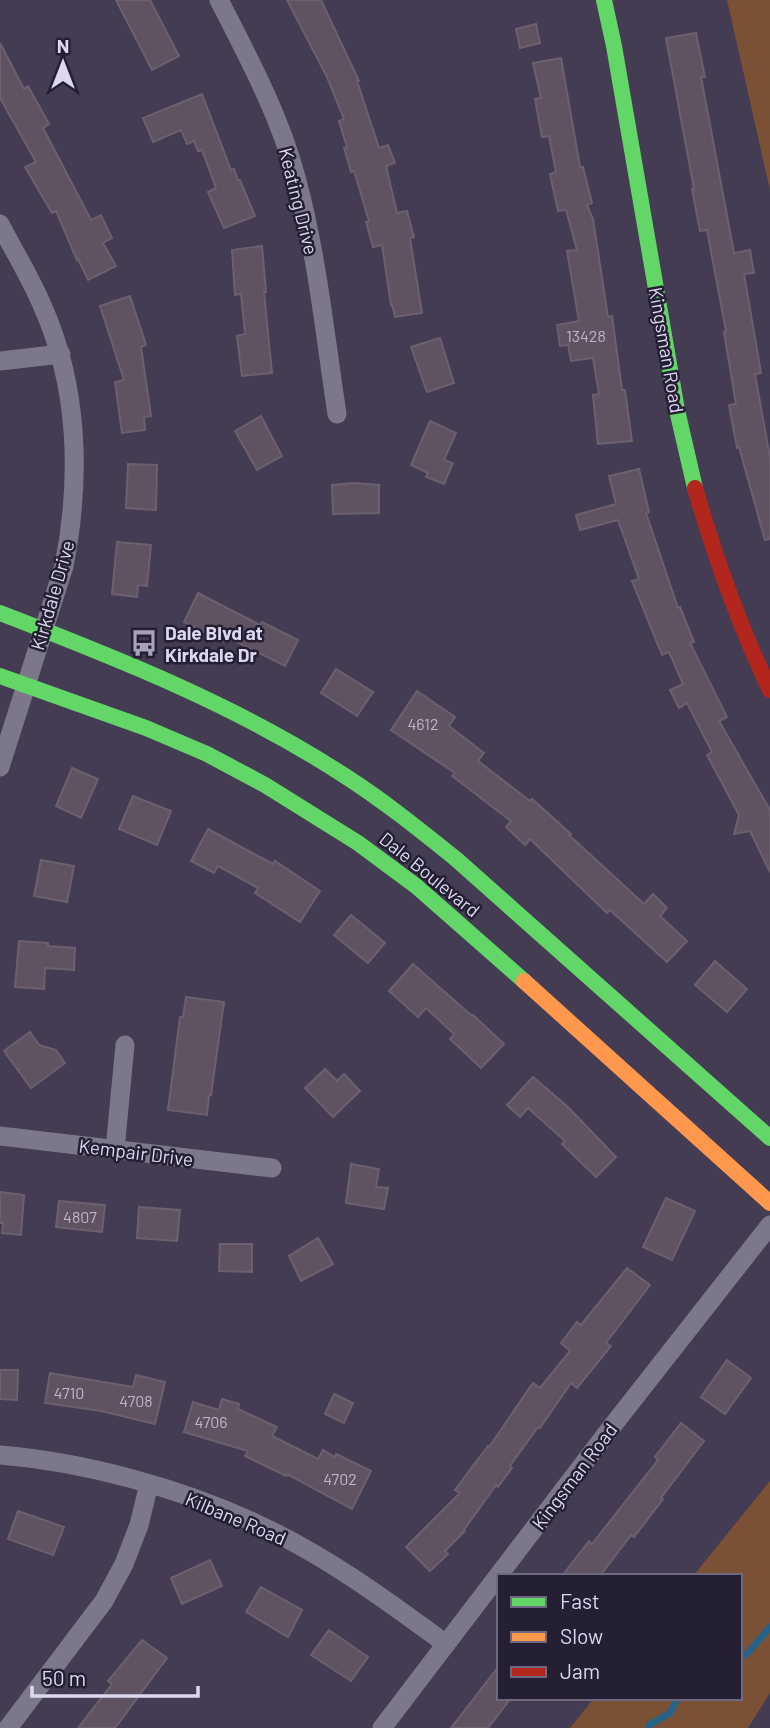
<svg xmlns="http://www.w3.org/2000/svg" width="770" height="1728" viewBox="0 0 770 1728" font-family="Barlow,sans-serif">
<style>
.green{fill:#7a5135}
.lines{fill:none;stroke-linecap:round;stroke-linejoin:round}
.stream{stroke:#286387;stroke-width:7}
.building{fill:#5f5361;stroke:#6d606e;stroke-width:2}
.street{stroke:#7d7889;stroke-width:19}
.fast{stroke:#63d668;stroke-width:16}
.slow{stroke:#ff974d;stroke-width:16}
.jam{stroke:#b3261e;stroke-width:16}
.labels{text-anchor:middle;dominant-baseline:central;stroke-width:5;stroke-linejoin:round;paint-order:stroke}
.number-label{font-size:16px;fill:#beb6cd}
.street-label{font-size:19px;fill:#ded7f1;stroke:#241f32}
.poi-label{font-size:19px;font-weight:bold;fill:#ded7f1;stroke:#241f32;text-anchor:start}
</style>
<rect width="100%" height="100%" fill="#443c52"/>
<g class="green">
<path d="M727,0H770V190Z"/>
<path d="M770,1481V1693L748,1728H570L594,1698H740V1576H693Z"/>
</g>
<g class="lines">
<g class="stream">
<path d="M740,1655L747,1654L770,1627"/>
<path d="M649,1728V1725L670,1713L677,1698"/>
</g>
</g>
<g class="building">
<path d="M116,0H150L179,56L152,70Z"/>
<path d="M287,0H321L359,81H357L379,148L388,145L395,163L386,166L397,213L407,211L414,237L410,238L422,313L395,317L392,304L391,305L382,245L373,247L366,222L369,221L354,171L351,172L344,148L347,147L339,121L344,119L327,77Z"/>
<path d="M536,24L540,43L520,48L516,29Z"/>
<path d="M696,33L705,77H701L734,253L750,250L754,273L744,274L761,373L755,374L770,458V539L765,540L739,447L737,448L729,405L736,404L724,332L726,331L707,230L700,231L692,189H694L666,38Z"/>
<path d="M0,43L24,89L28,86L49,124L43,128L91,220L101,215L112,238L103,243L116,266L88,280L78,259L77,260L56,211L52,213L25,167L36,162L0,98Z"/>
<path d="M561,58L580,167H583L592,203L587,205L593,219L608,317L612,316L622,390H625L632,441L598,444L593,395L599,394L593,358L571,361L568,345L560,346L557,325L579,321L567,251L577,250L566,210L558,211L550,174L556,172L549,136L542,137L535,99L541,98L533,63Z"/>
<path d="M202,94L231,170L234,169L238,180H240L255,216L224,228L208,192L216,188L202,150L198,151L194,141L187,144L181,130L153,142L143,118Z"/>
<path d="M262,246L266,292H264L272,373L242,376L237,336L245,334L241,294L235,295L232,250Z"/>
<path d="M130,296L146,345L141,347L151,416L144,417L145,430L122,433L115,382L124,380L100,306Z"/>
<path d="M440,338L454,383L427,392L411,347Z"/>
<path d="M261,416L282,456L257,470L235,431Z"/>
<path d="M430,421L456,433L444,460L453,463L444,484L426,477L428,473L411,465Z"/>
<path d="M128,464L157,465L156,510L126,508Z"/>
<path d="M639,469L649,512L646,513L678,608L680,607L694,642L690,643L727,717L719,721L770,810V872L750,831L734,834L739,815L707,755L712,752L687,703L679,708L670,690L683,684L669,652L662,655L632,581L639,579L618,520L580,530L576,515L616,504L609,476Z"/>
<path d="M354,483L379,485V513L333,514L332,485Z"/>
<path d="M117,542L151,545L147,586L138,585L137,597L112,594Z"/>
<path d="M198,593L260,625L262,622L298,640L285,666L227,637L224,642L184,622Z"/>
<path d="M336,669L373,692L357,716L321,693Z"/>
<path d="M417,691L455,717L449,726L484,753L478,761L530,801L532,799L571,834L569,835L644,904L653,894L667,908L660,916L687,941L667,962L610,910L607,913L530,839L525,845L506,827L511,821L452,776L455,773L391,730Z"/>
<path d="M72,768L98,779L81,818L56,806Z"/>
<path d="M133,796L171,811L157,845L119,829Z"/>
<path d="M208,829L273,864L275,861L320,891L300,922L255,893L258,888L218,866L214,873L191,861Z"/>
<path d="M41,860L74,866L67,902L34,896Z"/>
<path d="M351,915L385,943L368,963L334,935Z"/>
<path d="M19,941L48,943V946L75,948L74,970L45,968L44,989L15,987Z"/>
<path d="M715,961L747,989L727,1012L695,985Z"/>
<path d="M413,964L472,1016L473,1015L504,1044L481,1068L450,1039L454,1034L426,1008L418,1017L389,991Z"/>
<path d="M186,997L224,1002L211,1095H209L207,1115L168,1110L180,1017H183Z"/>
<path d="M30,1032L39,1045L56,1050L65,1063L31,1088L4,1051Z"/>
<path d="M325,1069L337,1081L344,1074L360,1091L333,1117L305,1088Z"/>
<path d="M533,1077L568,1107L616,1157L596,1177L562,1144L565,1141L528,1108L520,1117L507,1105Z"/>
<path d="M351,1164L379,1169L376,1187L388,1188L384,1209L346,1203Z"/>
<path d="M0,1192L24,1195L21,1235L2,1233L3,1223H0Z"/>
<path d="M666,1198L695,1211L672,1260L643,1247Z"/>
<path d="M59,1201L105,1205L102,1232L56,1227Z"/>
<path d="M139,1207L180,1210L177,1241L137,1238Z"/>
<path d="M318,1238L333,1264L301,1281L289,1256Z"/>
<path d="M220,1244H252V1272L219,1271Z"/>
<path d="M627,1268L650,1285L606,1343L611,1346L577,1388L571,1383L540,1428L538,1427L510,1466L512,1468L498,1487L496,1485L464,1530L465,1531L445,1551L448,1554L430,1571L406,1547L460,1493L455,1490L488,1446L489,1447L533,1383L540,1388L570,1351L561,1343L577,1322L581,1325Z"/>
<path d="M727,1360L751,1378L725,1414L701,1397Z"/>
<path d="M0,1370H18L17,1400L0,1399Z"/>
<path d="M50,1373L133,1387L136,1375L165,1382L155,1424L101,1411L45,1403Z"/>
<path d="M334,1394L353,1403L344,1423L325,1414Z"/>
<path d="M222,1399L239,1404L238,1409L277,1427L272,1436L318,1459L323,1450L335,1457L336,1454L371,1471L352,1509L287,1474L286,1476L245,1456L248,1451L184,1432L193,1402L219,1410Z"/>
<path d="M681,1423L704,1441L661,1498L663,1499L634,1537L631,1535L600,1576H562L589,1541L592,1544L658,1460L655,1457Z"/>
<path d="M18,1511L64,1527L53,1555L8,1539Z"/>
<path d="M210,1560L222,1586L182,1604L171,1578Z"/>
<path d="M261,1587L302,1610L288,1637L246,1612Z"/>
<path d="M329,1630L368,1657L351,1681L311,1655Z"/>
<path d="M142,1640L167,1658L115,1728H78L112,1684L108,1681Z"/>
<path d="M499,1666V1698H511L488,1728H451Z"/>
</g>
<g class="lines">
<g class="street">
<path d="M219,0C248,57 279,114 296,177C317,254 325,335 337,414"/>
<path d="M0,224C14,251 30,277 42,305C79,387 81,479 64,566L0,767"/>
<path d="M0,361L61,354"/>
<path d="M0,1136L272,1168"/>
<path d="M115,1149L125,1045"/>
<path d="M0,1455C84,1462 181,1488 257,1524C325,1555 386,1600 446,1644"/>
<path d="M8,1728L104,1601L124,1564L139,1525L149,1484"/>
<path d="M382,1728L610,1429L770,1225"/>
</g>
<g class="fast">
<path d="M604,0L614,46L677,410L695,488"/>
<path d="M0,613C119,659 238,706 345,776C384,801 420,830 456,859L770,1138"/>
<path d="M0,676L146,728L207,754L265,785L358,843L416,886L524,981"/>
</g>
<path class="slow" d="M524,981L770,1203"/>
<path class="jam" d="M695,488C715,557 739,625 770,690"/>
</g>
<defs>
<symbol id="bus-bare" viewBox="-9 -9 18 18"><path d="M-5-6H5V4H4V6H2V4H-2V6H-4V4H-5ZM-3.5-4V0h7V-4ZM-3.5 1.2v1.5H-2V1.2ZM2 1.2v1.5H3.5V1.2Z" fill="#a8a1b9" stroke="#241f32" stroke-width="2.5" paint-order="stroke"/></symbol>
</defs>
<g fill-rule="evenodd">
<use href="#bus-bare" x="125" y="624" width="38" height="38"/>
</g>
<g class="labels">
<g class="number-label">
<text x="586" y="335">13428</text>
<text x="423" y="723">4612</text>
<text x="80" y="1216">4807</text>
<text x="69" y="1392">4710</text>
<text x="136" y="1400">4708</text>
<text x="211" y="1421">4706</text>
<text x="340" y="1478">4702</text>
</g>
<g class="street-label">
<text transform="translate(299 201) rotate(76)">Keating Drive</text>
<text transform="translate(667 350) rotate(80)">Kingsman Road</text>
<text transform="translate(52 595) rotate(-74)">Kirkdale Drive</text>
<text transform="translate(430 874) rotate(39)">Dale Boulevard</text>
<text transform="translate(136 1152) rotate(7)">Kempair Drive</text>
<text transform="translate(574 1476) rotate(-53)">Kingsman Road</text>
<text transform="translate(236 1518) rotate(23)">Kilbane Road</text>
</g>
<g class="poi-label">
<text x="165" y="632">Dale Blvd at<tspan x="165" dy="22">Kirkdale Dr</tspan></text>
</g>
</g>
<rect x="497" y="1574" width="245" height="126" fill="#241f32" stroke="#6e697e" stroke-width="2"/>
<rect x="511" y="1597" width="35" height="10" fill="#63d668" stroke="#6e697e" stroke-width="2"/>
<text x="560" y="1609" font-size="21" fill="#ded7f1">Fast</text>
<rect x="511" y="1632" width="35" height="10" fill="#ff974d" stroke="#6e697e" stroke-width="2"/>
<text x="560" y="1644" font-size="21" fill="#ded7f1">Slow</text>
<rect x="511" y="1667" width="35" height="10" fill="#b3261e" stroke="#6e697e" stroke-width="2"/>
<text x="560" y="1679" font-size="21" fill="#ded7f1">Jam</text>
<g transform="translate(63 63)" stroke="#241f32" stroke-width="5" paint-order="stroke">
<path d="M0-5L12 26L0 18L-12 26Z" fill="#ded7f1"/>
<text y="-10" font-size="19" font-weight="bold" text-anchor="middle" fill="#ded7f1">N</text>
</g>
<path d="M32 1686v10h166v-10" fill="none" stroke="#ded7f1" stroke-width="3.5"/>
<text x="42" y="1686" font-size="21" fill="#ded7f1" stroke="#241f32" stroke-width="5" paint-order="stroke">50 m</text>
</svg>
